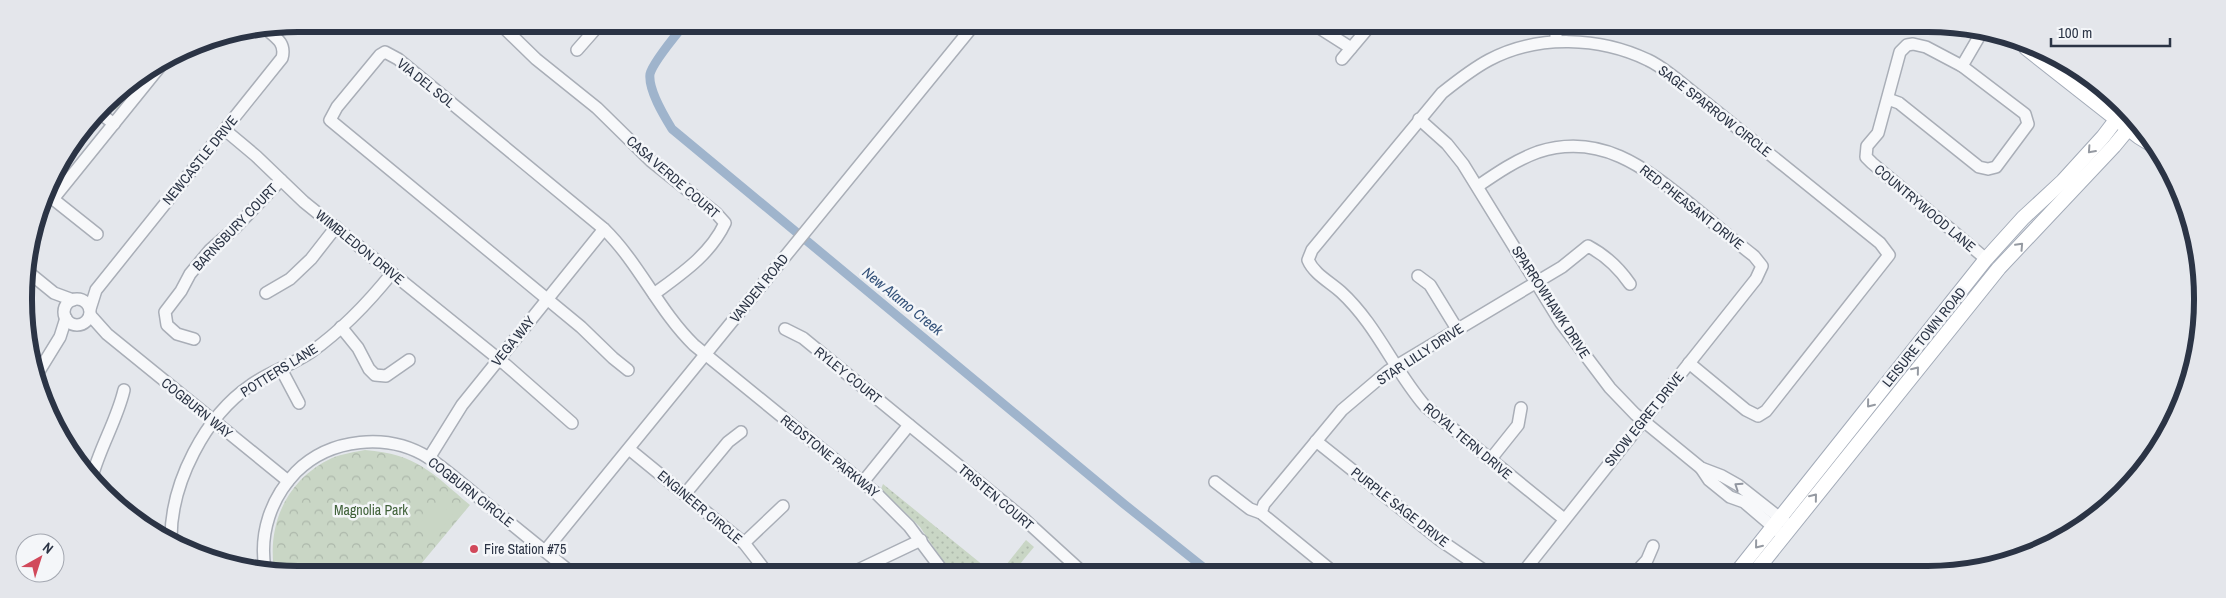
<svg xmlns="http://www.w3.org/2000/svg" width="2226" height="598" viewBox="0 0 2226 598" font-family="'Archivo Narrow',sans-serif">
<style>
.grass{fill:url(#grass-dots)}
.forest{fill:url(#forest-crowns)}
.pitch{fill:#c9d6c5}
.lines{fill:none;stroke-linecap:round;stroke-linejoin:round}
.canal{stroke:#9fb4cc;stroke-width:9}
.minor-casing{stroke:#a9aeb7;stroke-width:14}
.major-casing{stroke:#a3abb8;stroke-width:16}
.minor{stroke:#f7f8fa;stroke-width:11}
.major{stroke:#fff;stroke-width:14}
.oneway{stroke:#959aa2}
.oneway2{stroke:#9196a0}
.poi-dot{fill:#d1495b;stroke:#f4f6f9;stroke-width:2}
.labels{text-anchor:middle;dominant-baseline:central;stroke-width:5;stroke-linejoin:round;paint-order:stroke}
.street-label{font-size:14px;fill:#2b3445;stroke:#f4f6f9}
.park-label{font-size:14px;fill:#3f6138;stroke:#f4f6f9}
.poi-label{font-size:14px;fill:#2b3445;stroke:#f4f6f9;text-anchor:start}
.water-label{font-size:15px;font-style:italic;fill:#34527a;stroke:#f4f6f9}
.rim{fill:none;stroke:#2b3445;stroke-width:6}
</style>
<defs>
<pattern id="grass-dots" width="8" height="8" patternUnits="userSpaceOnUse" patternTransform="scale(1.25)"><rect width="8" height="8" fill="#c9d6c5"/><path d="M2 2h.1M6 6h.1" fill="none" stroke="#adb8ab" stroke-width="1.8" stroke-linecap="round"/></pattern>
<pattern id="forest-crowns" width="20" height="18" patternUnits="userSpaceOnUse" patternTransform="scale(1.25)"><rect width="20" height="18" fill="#c9d6c5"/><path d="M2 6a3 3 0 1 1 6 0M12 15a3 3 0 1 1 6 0" fill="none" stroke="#adb8ab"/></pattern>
</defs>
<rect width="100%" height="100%" fill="#e4e7ec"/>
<g class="grass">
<path d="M883,484L989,570H949L920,527L881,489Z"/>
<path d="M1026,540L1034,547L1015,570H1002Z"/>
</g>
<g class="forest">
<path d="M144,76L118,108L112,111L105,109L117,92Z"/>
<path d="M365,450C417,454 432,473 470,505L421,564L427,569H274C267,523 288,478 332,458C342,454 355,452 365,450Z"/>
</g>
<path class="pitch" d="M438,502L453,514L433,539L417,527Z"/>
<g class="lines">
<path class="canal" d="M684,25C676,35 653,62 650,74C648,90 664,116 672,129L1124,504L1208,571"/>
<defs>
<g id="minor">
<path d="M500,24L536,59L597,108L651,161L716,213L725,223C710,255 681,274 654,294"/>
<path d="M1318,27L1351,48"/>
<path d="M1556,28V41"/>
<path d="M577,50L599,25"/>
<path d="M1342,59L1369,27"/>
<path d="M1962,66L1983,30"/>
<path d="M1888,99L1899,103L1979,167L1988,169L1996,167L2028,124L2025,114L1962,66L1926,47L1913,44L1907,45L1900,52L1878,133L1867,146L1866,157L1872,163L1986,259"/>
<path d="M101,114L114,124"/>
<path d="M1419,119L1447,144L1463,164L1561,323L1610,388L1635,414L1701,468L1722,476L1738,485L1785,522"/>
<path d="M225,130L256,156L304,202L506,365L572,423"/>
<path d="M1478,186C1497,173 1516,160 1538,152C1600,132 1644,167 1689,203C1711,221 1732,239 1754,256L1762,266L1756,279L1524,571"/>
<path d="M48,195L97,234"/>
<path d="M53,199L162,64"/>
<path d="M27,271L54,293L73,300"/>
<path d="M1418,276L1430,285L1457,329"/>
<path d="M266,293L290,279L311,259L336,227"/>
<circle cx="77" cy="312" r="13"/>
<path d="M90,309L96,290L282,58C286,44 277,38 267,30"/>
<path d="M90,315L107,334L288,481"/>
<path d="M341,327L358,348L369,369L375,375L386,376L409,360"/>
<path d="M785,329L803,338L1024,519L1080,570"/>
<path d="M194,339L177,334L167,325L165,312L181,291L190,274L210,250L236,227L281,180"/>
<path d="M281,369L299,403"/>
<path d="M628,370L613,358L581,327L330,120L337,107L380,55L385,52L398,59L604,229C639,263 659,311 694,345L877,494L909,526L942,570"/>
<path d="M36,376L60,337L66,318"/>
<path d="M1316,441L1440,540L1485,571"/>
<path d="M629,449L744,543L765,570"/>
<path d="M429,458L462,405L604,229"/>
<path d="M1490,460L1518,425L1521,408"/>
<path d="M1701,468L1709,480L1730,497L1744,502L1778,531"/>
<path d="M92,477C100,447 117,420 124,390"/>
<path d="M863,482L909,425"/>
<path d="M1215,482L1250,509L1261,513L1332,571"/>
<path d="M685,494L728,442L741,432"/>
<path d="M1261,513L1264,504L1342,410L1388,371L1562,267L1588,246C1605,255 1619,268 1630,284"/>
<path d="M1564,519L1425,406C1394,370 1376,324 1341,292C1330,282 1314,274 1308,260L1312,250L1442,93C1457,81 1472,69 1489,60C1538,34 1600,37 1648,60C1657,64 1666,71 1674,77L1880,243L1889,255L1766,411L1758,416L1746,410L1689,363"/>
<path d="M171,538C171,483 205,416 251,385C269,372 292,365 311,352C342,330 368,303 392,273"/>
<path d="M744,543L783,506"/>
<path d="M545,551L973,26"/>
<path d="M265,569C259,533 271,498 296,472C330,438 388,432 429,458C450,472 469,490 488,505C515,527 541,548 568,570"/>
<path d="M858,570L921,540"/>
<path d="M1637,571L1647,560L1653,546"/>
</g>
<g id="major">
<path d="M2026,48L2139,137L2157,148"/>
<path d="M2077,69L2083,74"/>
<path d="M1737,572L1986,259L2023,218L2063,181L2103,137L2122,112"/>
<path d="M1755,572L1999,268L2114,146L2133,123"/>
</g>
</defs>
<use href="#minor" class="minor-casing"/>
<use href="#major" class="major-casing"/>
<use href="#minor" class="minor"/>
<use href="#major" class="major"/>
</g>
<defs><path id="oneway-chevron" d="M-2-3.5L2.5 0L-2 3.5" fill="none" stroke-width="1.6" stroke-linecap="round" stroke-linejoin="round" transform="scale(1.25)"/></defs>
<g class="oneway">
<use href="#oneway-chevron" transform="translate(2091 150) rotate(132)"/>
<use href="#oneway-chevron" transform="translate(2020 246) rotate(-47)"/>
<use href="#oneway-chevron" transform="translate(1916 370) rotate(-51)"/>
<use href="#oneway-chevron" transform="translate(1870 404) rotate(129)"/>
<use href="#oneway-chevron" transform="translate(1814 497) rotate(-51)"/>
<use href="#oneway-chevron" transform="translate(1758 545) rotate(129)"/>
</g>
<use class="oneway2" href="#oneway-chevron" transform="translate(1738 486) rotate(-146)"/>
<circle class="poi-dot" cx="474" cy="549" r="5"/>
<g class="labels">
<g class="street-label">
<text transform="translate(426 83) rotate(39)">VIA DEL SOL</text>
<text transform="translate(1715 111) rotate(38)">SAGE SPARROW CIRCLE</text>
<text transform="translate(200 160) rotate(-51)">NEWCASTLE DRIVE</text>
<text transform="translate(673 177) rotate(41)">CASA VERDE COURT</text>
<text transform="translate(1692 207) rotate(38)">RED PHEASANT DRIVE</text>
<text transform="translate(1925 208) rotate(40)">COUNTRYWOOD LANE</text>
<text transform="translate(235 227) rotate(-46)">BARNSBURY COURT</text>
<text transform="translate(360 247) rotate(39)">WIMBLEDON DRIVE</text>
<text transform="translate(759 288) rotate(-51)">VANDEN ROAD</text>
<text transform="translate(1551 302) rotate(57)">SPARROWHAWK DRIVE</text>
<text transform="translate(1924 337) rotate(-51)">LEISURE TOWN ROAD</text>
<text transform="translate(513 341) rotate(-51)">VEGA WAY</text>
<text transform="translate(1420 354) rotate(-33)">STAR LILLY DRIVE</text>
<text transform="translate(279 370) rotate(-32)">POTTERS LANE</text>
<text transform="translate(848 375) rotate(39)">RYLEY COURT</text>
<text transform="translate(197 408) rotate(39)">COGBURN WAY</text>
<text transform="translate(1644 419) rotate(-51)">SNOW EGRET DRIVE</text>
<text transform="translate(1468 441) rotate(40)">ROYAL TERN DRIVE</text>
<text transform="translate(830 456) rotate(39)">REDSTONE PARKWAY</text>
<text transform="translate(471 492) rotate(38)">COGBURN CIRCLE</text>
<text transform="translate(996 497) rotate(40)">TRISTEN COURT</text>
<text transform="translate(700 507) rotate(40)">ENGINEER CIRCLE</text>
<text transform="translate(1400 507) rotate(38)">PURPLE SAGE DRIVE</text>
</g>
<g class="park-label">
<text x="371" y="510">Magnolia Park</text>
</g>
<g class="poi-label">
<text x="484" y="549">Fire Station #75</text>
</g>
<g class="water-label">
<text transform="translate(903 301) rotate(39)">New Alamo Creek</text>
</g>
</g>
<path d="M0 0H2226V598H0ZM298 32H1928A266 266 0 0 1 2194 298V300A266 266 0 0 1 1928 566H298A266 266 0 0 1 32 300V298A266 266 0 0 1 298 32Z" fill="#e4e6eb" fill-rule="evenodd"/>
<path class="rim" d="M298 32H1928A266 266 0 0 1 2194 298V300A266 266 0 0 1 1928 566H298A266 266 0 0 1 32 300V298A266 266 0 0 1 298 32Z"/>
<g transform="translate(40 558) rotate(39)"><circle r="24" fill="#f4f6f9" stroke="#a4a8b1"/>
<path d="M0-4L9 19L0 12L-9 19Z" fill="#d1495b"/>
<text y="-8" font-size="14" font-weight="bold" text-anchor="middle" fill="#2b3445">N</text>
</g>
<path d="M2051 38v8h119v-8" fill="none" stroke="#2b3445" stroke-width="2.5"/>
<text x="2058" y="38" font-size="15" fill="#2b3445" stroke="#f4f6f9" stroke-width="4" paint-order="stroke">100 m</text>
</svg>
